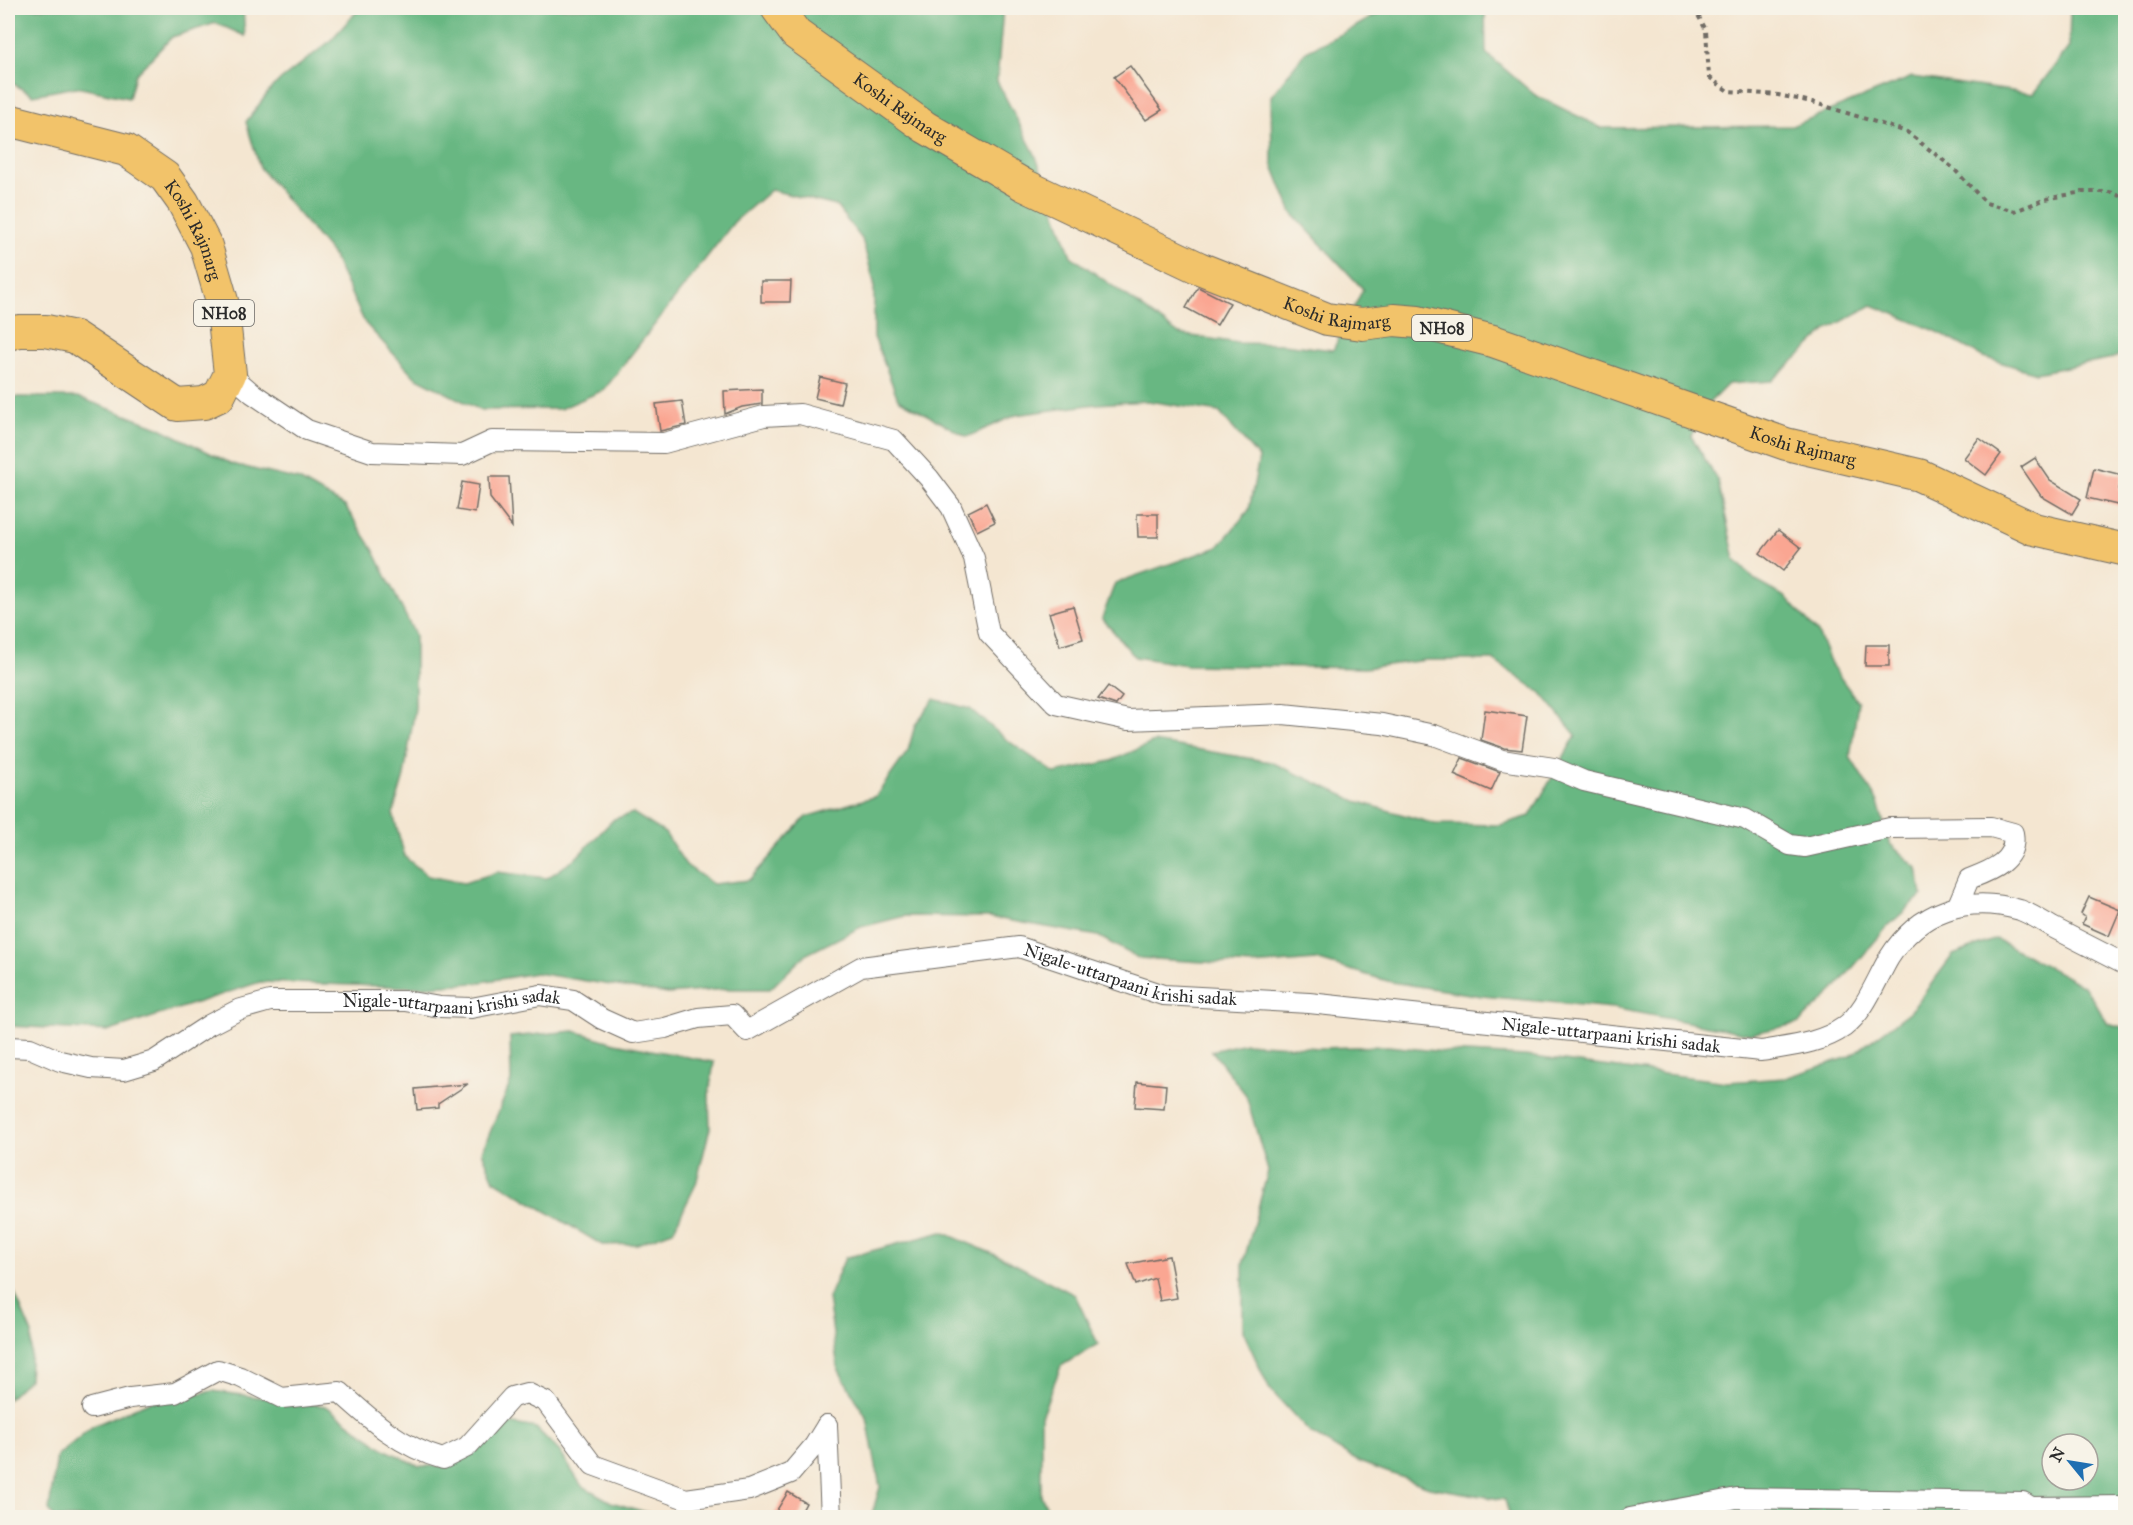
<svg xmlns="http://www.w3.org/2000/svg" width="2133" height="1525" viewBox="0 0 2133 1525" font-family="'IM FELL Great Primer',serif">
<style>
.forest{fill:#67b782;stroke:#497156;stroke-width:1.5;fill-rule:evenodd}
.building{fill:#faa692}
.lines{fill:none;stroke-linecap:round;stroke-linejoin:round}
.street-casing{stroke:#716c65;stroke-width:22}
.primary-casing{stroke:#716c65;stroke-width:34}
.path{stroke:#716c65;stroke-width:4;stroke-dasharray:4.5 4.5;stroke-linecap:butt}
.street{stroke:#fff;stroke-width:20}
.primary{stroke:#f2c36a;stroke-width:32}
.labels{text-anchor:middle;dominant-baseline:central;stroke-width:4.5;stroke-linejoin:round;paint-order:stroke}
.shield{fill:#f7f3e8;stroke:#686764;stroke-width:1.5}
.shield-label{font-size:16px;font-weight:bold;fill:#2b2b2b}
.street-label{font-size:18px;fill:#2b2b2b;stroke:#f7f3e8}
</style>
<rect width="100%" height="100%" fill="#f7f3e8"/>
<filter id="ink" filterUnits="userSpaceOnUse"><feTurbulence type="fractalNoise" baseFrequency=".0167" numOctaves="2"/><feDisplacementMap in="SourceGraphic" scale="12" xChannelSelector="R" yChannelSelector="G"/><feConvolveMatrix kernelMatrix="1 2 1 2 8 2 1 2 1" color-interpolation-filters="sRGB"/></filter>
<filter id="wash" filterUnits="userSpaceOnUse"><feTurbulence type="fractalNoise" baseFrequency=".008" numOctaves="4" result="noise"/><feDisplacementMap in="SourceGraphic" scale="24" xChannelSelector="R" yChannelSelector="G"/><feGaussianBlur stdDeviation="1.35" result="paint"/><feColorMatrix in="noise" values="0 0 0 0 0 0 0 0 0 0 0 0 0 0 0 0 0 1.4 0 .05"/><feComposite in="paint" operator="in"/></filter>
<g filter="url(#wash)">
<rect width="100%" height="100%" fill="#f4e6d1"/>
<g class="forest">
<path d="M8,8H243L245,36L216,23L172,37L135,75L129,98L76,87L33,95L8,81Z"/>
<path d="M360,8H1003L997,81L1035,154L1071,256L1179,334L1238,343L1283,344L1333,350L1363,289L1292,213L1272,163L1271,96L1306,51L1353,28L1388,8H1485L1486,53L1535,95L1602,128L1792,126L1912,77L2033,94L2069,47L2070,8H2125V353L2113,358L2036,373L1983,357L1936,331L1872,305L1828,329L1772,381L1728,384L1710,402L1691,436L1718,481L1735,560L1756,581L1787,598L1818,633L1832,666L1858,702L1850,757L1878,802L1889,843L1917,868L1922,895L1887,927L1833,991L1799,1023L1750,1034L1613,1008L1482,996L1391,982L1316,960L1252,965L1138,958L1098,936L989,917L905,916L861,927L805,955L770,989H726L668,994L536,973L475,983L412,987L260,982L110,1031L8,1026V397H78L158,427L232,464L299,480L345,506L372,547L415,635V708L404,776L393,814L405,857L428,876L464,883L497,872L547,878L575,859L614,819L633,813L665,833L686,865L713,884L749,880L806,817L876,796L908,751L915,725L934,699L970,709L1007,740L1055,773L1111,761L1154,742L1271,762L1356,801L1435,824L1500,825L1530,816L1576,735L1541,693L1493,660H1426L1365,668L1187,665L1135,657L1102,618L1115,583L1218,547L1249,510L1259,458L1219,412L1148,401L1096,404L1016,415L967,437L898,399L874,337V282L862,239L836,206L771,190L734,222L604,390L560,409L480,410L415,377L365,323L332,254L260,168L246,122L273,86L329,42Z"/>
<path d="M1996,939L2084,986L2108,1023L2125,1028V1517H1510L1505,1500L1429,1487L1359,1462L1310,1433L1269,1388L1243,1331V1264L1268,1171L1246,1095L1212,1051L1245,1043L1320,1048L1388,1046L1446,1052L1525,1056L1727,1082L1785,1078L1849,1057L1911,1011L1953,955ZM2052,1444H2088V1480H2052Z"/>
<path d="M574,1031L615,1043L714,1062L709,1095L710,1128L696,1184L673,1231L637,1244L602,1245L494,1180L482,1152L511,1081L510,1037Z"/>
<path d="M942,1232L1005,1259L1075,1295L1098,1344L1061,1366L1041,1416V1496L1052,1517H871L880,1487L867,1418L838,1369L828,1298L845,1258Z"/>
<path d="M8,1278L32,1334L29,1379L8,1399Z"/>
<path d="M213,1391L326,1406L386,1450L419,1466H439L503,1422L536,1428L560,1452L581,1485L611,1502L662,1517L54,1518L49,1509L57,1456L93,1426L151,1401Z"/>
</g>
<g id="blocks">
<g class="building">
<path d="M1130,66L1162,110L1146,120L1114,77Z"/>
<path d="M761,281H791L790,302H761Z"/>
<path d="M1198,287L1230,303L1217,325L1186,308Z"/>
<path d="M820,377L845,383L840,404L815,398Z"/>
<path d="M762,389V404L742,407L725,414L724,391Z"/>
<path d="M682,401L686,425L660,431L656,404Z"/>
<path d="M1979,438L2001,454L1986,475L1964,458Z"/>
<path d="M2035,458L2050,480L2081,499L2072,514L2041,496L2021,467Z"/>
<path d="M2094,468L2122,475L2119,489L2126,493V507L2087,498Z"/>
<path d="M489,477H509L512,527L490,498Z"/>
<path d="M462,482L479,485L475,513L457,510Z"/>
<path d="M986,503L995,522L977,531L968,512Z"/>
<path d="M1137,514H1158V537H1138Z"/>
<path d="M1778,530L1801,548L1783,571L1760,553Z"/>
<path d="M1073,606L1083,639L1060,646L1049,613Z"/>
<path d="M1866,645H1889V666H1865Z"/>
<path d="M1108,686L1122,697L1116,705L1098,699Z"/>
<path d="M1485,710L1527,716L1522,750L1504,748L1481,740Z"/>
<path d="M1462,758L1500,772L1491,791L1454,775Z"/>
<path d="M2089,897L2120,910L2109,936L2082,924L2085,917L2081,914Z"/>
<path d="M1137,1082L1166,1085L1164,1109L1135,1107Z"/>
<path d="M468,1084L438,1104V1108L417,1110L415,1089Z"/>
<path d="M1169,1256L1177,1298L1160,1301L1155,1278L1136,1285L1128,1264Z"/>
<path d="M788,1492L806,1503L798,1518H772Z"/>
</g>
</g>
</g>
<g filter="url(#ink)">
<use href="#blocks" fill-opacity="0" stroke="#716c65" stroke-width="1.5"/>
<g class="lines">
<defs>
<g id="street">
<path d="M230,374L252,393L307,430L372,452L462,455L492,441L664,443L764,416L800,414L894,440L929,478L951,507L974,558L989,633L1056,704L1128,720L1283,714L1382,724L1434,735L1502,760L1554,768L1584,781L1745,819L1790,845L1805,847L1890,828L1991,827L2013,833C2018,861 1990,871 1969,879L1958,905"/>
<path id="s1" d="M8,1047L30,1048L60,1061L91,1068L124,1070L154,1061L209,1025L238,1010L270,1001H405L440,1007L471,1008L540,995L573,1000L602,1019L633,1033L665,1028L698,1018L732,1015L747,1031L861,967L1019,947L1163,995L1309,1003L1761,1051C1789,1046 1820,1044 1844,1027C1866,1010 1875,982 1889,958C1919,910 1967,895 2020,910C2031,914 2042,921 2052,927C2077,940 2101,952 2126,965"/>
<path d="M92,1408L130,1398L175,1393L218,1370L240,1377L282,1398L340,1392C372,1421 401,1447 443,1459L467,1447L512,1397L527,1393L546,1402L593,1465L686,1499L749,1490L791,1473L814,1446L827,1425"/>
<path d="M827,1425L831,1518"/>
<path d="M1630,1518L1737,1498L2023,1502L2031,1507L2126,1506"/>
</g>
<g id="primary">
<path id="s2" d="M777,8L796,34L925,127L1024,185L1199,268L1327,319L1362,324L1394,320L1418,322L1493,341L1786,444L1919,475L2034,529L2126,550"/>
<path id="s3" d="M8,120L126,150L165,177L183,202L206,246L222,301L230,374L219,396L204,403L177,405L75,337L46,331H19L8,334"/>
</g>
</defs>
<use href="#street" class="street-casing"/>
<use href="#primary" class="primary-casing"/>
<path class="path" d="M1694,8L1706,30L1709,77L1728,91L1778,95L1812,102L1907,132L1953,168L1986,203L2015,211L2046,199L2082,192H2110L2126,198"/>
<use href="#street" class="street"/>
<use href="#primary" class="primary"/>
</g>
</g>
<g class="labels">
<g class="shield">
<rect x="194" y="300" width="60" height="26" rx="4.5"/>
<rect x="1412" y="315" width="60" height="26" rx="4.5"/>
</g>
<g class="shield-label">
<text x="224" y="313">NH08</text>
<text x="1442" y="328">NH08</text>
</g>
<g class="street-label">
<text stroke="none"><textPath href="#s2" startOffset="160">Koshi Rajmarg</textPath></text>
<text stroke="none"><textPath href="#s3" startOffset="230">Koshi Rajmarg</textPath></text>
<text stroke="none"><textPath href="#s2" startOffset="646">Koshi Rajmarg</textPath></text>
<text stroke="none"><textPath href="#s2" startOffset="1134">Koshi Rajmarg</textPath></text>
<text stroke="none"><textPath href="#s1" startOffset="1185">Nigale-uttarpaani krishi sadak</textPath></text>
<text stroke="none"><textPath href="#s1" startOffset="465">Nigale-uttarpaani krishi sadak</textPath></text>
<text stroke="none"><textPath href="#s1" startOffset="1671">Nigale-uttarpaani krishi sadak</textPath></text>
</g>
</g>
<rect width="2133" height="1525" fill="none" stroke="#f7f3e8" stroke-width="30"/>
<g transform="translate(2070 1462) rotate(300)"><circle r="28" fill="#f7f3e8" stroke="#a5a39c" stroke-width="1.5"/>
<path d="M0-4.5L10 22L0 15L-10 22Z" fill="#1f6fb2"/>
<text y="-9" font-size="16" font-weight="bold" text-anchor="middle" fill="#2b2b2b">N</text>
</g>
</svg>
